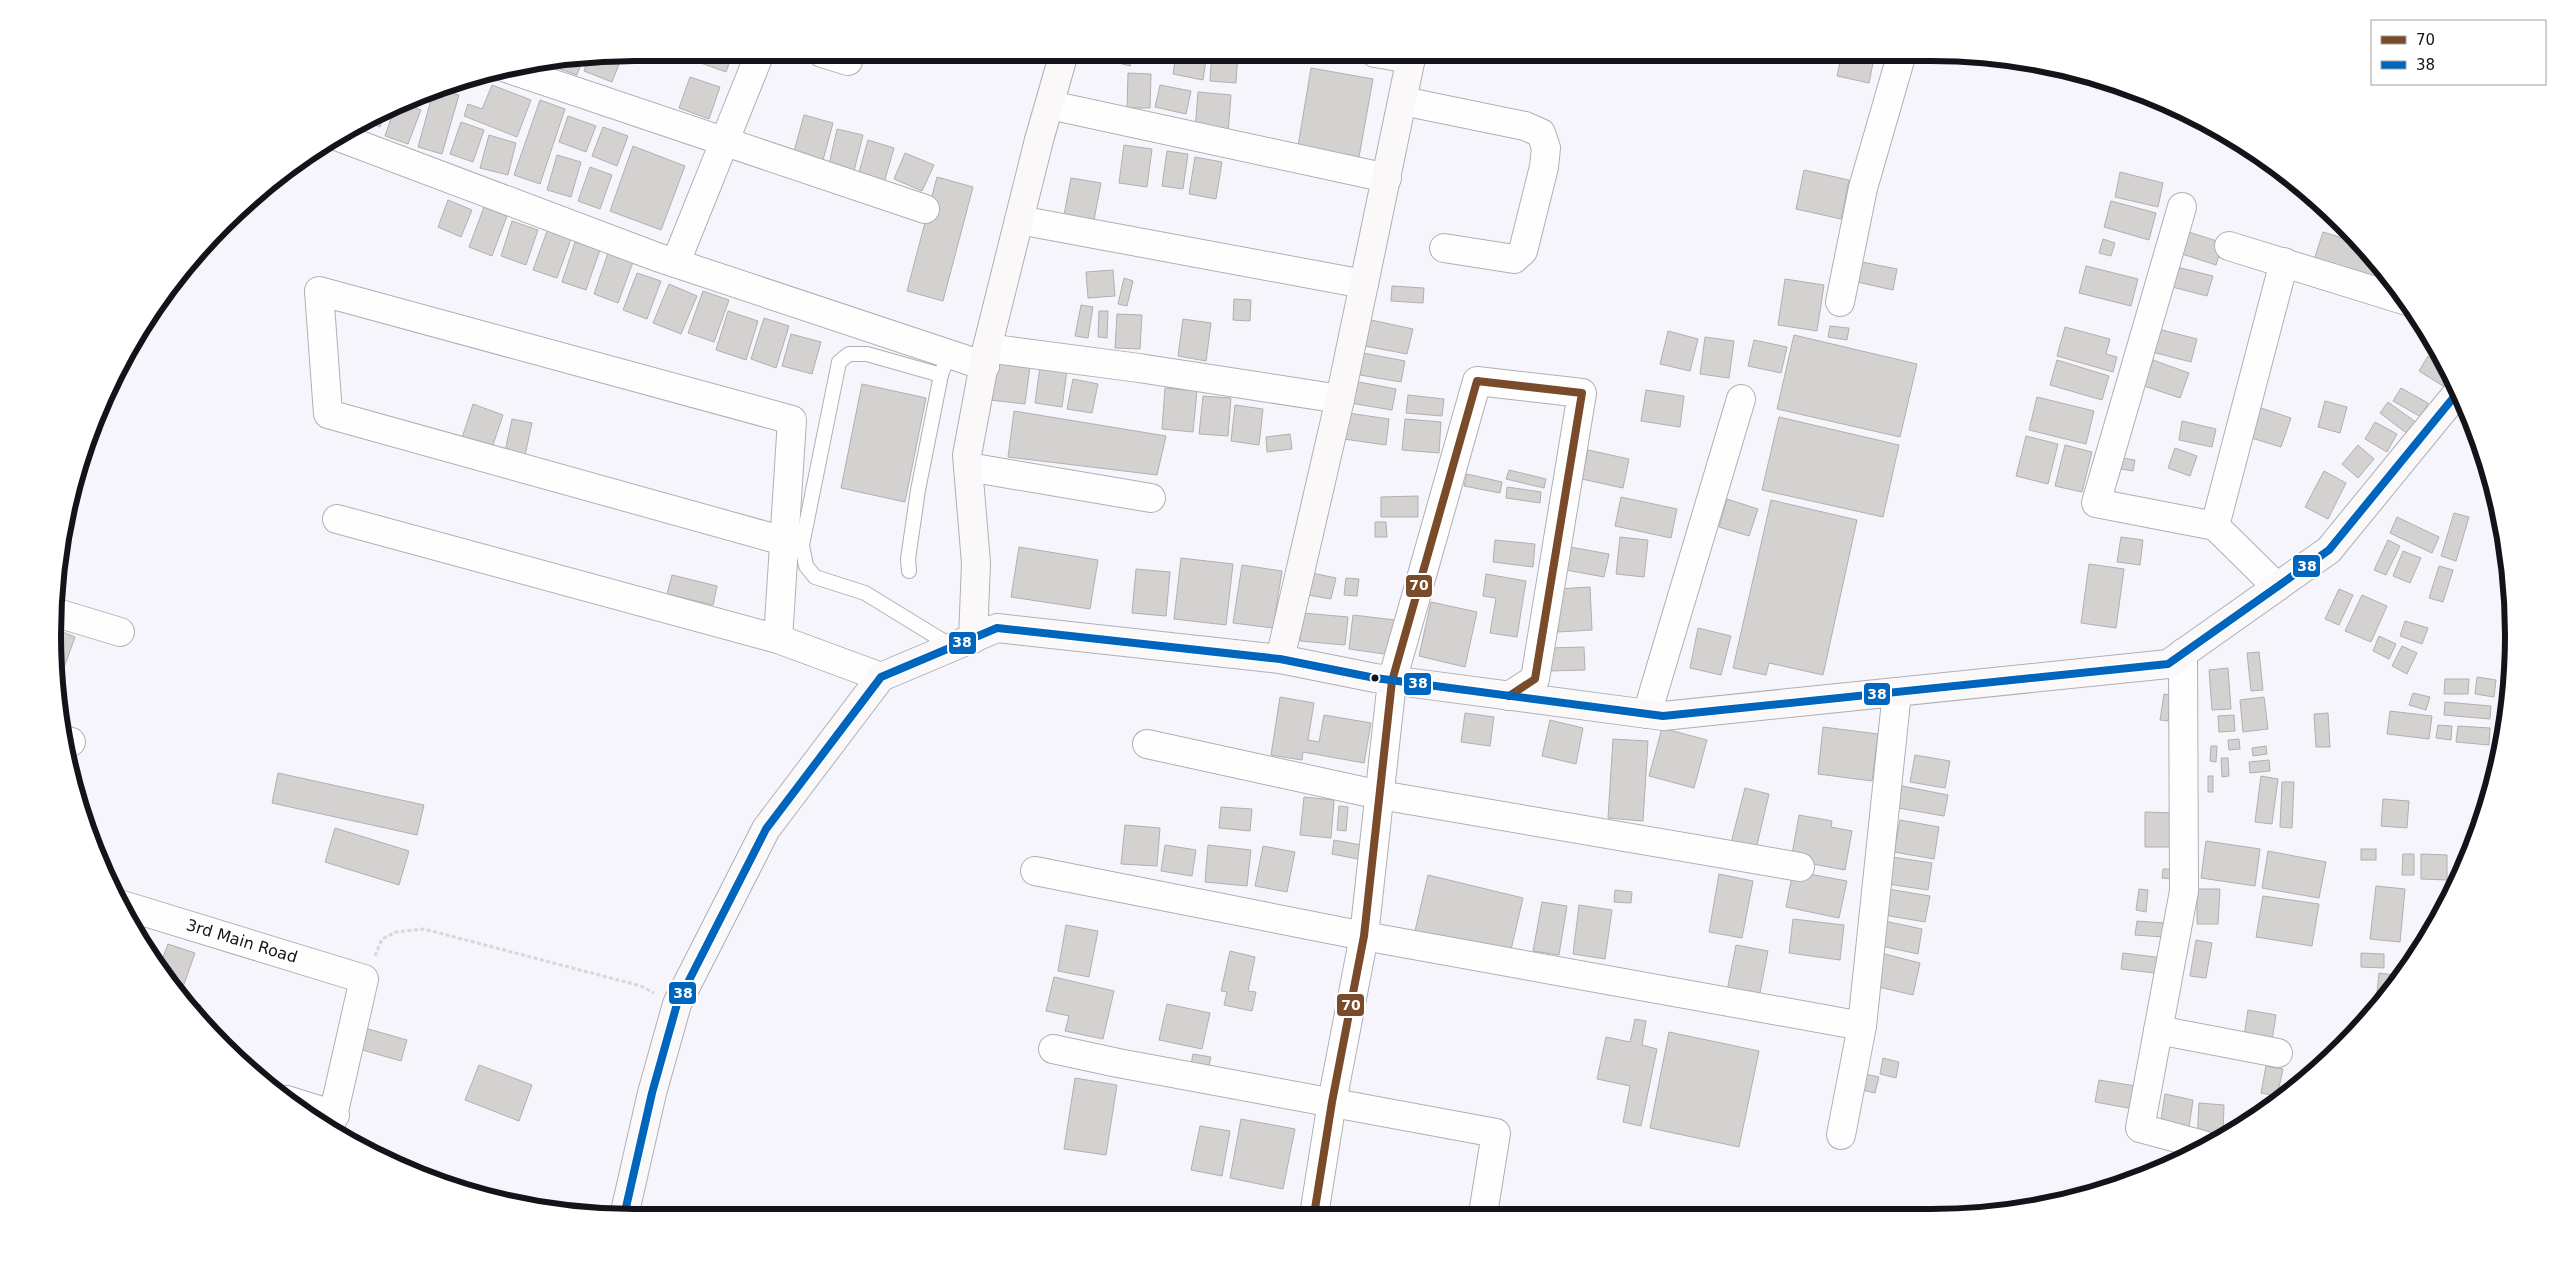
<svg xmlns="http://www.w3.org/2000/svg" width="2566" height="1270" viewBox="0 0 2566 1270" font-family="'DejaVu Sans',sans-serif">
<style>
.building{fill:#d4d1d1;stroke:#b3afb0}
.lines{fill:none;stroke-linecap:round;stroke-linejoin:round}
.lane-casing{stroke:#b0afb5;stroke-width:16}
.street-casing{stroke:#b0afb5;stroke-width:30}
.secondary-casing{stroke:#b0afb5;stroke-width:30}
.path{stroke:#d7d6d9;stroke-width:3;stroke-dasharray:4 2.5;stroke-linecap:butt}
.lane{stroke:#fefeff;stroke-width:14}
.street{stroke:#fefeff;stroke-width:28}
.secondary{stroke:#faf8f9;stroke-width:28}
.bus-1-casing{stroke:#fff;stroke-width:11}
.bus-2-casing{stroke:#fff;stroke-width:11}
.bus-1{stroke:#7a4b2a;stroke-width:8}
.bus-2{stroke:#0065bd;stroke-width:8}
.bus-dot{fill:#15131a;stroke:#fff;stroke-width:2}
.labels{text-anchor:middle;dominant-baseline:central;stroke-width:4.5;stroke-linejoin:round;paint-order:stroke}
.street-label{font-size:16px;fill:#15131a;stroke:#fff}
.rim{fill:none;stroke:#15131a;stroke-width:6}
.line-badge{stroke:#fff;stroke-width:2}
.badge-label{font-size:14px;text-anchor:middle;font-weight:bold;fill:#fff}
</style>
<rect width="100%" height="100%" fill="#f6f5fc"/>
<g class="building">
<path d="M667,53H691L688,63L666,54Z"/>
<path d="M701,53H733L726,72L698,62Z"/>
<path d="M1102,53H1134L1130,66L1100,58Z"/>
<path d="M1176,53H1207L1203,80L1173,74Z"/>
<path d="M1212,53H1238L1236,83L1210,81Z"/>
<path d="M1842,53H1875L1869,83L1837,76Z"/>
<path d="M623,54L612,82L584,71L589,57Z"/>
<path d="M583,58L577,75L540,62Z"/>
<path d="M1311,68L1373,79L1359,157L1298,146Z"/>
<path d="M1128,73L1151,74L1150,108H1127Z"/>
<path d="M690,77L720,87L709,119L679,108Z"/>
<path d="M492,85L531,100L517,137L464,116L468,104L482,109Z"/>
<path d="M1160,85L1191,91L1186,114L1155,107Z"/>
<path d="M434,89L459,95L442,154L418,147Z"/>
<path d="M1198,92L1231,95L1228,133L1195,130Z"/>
<path d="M540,100L565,109L540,184L514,175Z"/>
<path d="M403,103L421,110L408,144L385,136L395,107Z"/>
<path d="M385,112L380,127L365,121Z"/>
<path d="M804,115L833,123L822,164L793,155Z"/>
<path d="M568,116L596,126L586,152L559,142Z"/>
<path d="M461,122L484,130L473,162L450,154Z"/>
<path d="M603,127L628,136L617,166L592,156Z"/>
<path d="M837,129L863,135L854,171L829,165Z"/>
<path d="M489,135L516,143L508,175L480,168Z"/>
<path d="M868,140L894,148L884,183L858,176Z"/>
<path d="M1124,145L1152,149L1147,187L1119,183Z"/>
<path d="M633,146L685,166L661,230L610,211Z"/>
<path d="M1167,151L1188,154L1183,189L1162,186Z"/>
<path d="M905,153L934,165L922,191L894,179Z"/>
<path d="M557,155L581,162L571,197L547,190Z"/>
<path d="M1195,157L1222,162L1216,199L1189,194Z"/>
<path d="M590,167L612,175L600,209L578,201Z"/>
<path d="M1804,170L1849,180L1841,219L1796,209Z"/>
<path d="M2120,172L2163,183L2158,207L2115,197Z"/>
<path d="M937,177L973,187L943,301L907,291Z"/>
<path d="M1071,178L1101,183L1094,220L1064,215Z"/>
<path d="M448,200L472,210L461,237L438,227Z"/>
<path d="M2111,201L2156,213L2149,240L2104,227Z"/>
<path d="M484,207L507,216L492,256L469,247Z"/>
<path d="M512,221L538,230L526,265L501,256Z"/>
<path d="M547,231L571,239L557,278L533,270Z"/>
<path d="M2189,232L2223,243L2216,265L2182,254Z"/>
<path d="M2323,232L2359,243L2397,289L2313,263Z"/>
<path d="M2103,239L2115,243L2111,256L2099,253Z"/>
<path d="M575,242L600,250L586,290L562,282Z"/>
<path d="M608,253L633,262L618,303L594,294Z"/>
<path d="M1862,262L1897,269L1893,290L1857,282Z"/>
<path d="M2086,266L2138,279L2131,306L2079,293Z"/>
<path d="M2177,267L2213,276L2207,296L2172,287Z"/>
<path d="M1113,270L1115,296L1088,298L1086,272Z"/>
<path d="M637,273L661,281L647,319L623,310Z"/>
<path d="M1124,278L1133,281L1127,306L1118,304Z"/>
<path d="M1785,279L1824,285L1817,331L1778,325Z"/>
<path d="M669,284L697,296L681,334L653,323Z"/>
<path d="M1392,286L1424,288L1423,303L1391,301Z"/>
<path d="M703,291L729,300L714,342L688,333Z"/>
<path d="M1234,299L1251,300L1250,321L1233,320Z"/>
<path d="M1081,305L1093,307L1088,338L1075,336Z"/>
<path d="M728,311L758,321L746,360L716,350Z"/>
<path d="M1099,311H1108L1107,338L1098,337Z"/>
<path d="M1117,314L1142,315L1140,349L1115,348Z"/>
<path d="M764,318L789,326L776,368L751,359Z"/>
<path d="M1183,319L1211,323L1206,361L1178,356Z"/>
<path d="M1371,320L1413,329L1407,354L1365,346Z"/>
<path d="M1830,326L1849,328L1847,340L1828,337Z"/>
<path d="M2065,327L2110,339L2106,354L2117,357L2113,372L2057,356Z"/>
<path d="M2158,329L2197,339L2191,362L2152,352Z"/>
<path d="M1668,331L1698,339L1690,371L1660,364Z"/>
<path d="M791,334L821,342L812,374L782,366Z"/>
<path d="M1794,335L1917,364L1900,437L1777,409Z"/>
<path d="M1705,337L1734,341L1729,378L1700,374Z"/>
<path d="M1754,340L1787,347L1781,373L1748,366Z"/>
<path d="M1363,353L1405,361L1401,382L1360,375Z"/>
<path d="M2428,356L2445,368L2450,375L2443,386L2419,371Z"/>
<path d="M2057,360L2109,376L2102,400L2050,385Z"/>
<path d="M2153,360L2189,373L2180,398L2144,386Z"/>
<path d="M995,362L1030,367L1025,404L990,400Z"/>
<path d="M1040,366L1067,370L1062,407L1035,403Z"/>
<path d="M1073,379L1098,384L1092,413L1067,409Z"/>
<path d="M1354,381L1396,389L1392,410L1350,403Z"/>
<path d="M862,384L926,398L905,502L841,488Z"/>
<path d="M1165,388L1197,391L1193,432L1162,429Z"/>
<path d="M2401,388L2428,403L2421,417L2393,401Z"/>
<path d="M1646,390L1684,396L1680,427L1641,421Z"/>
<path d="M1408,395L1444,399L1442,416L1406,413Z"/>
<path d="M1203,396L1231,398L1228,436L1199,434Z"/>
<path d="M2037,397L2094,411L2086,444L2029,430Z"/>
<path d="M2325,401L2347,407L2340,433L2318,427Z"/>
<path d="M2388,402L2417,423L2409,435L2380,413Z"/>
<path d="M473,404L503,415L491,451L461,441Z"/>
<path d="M1235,405L1263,409L1259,445L1231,441Z"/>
<path d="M2258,407L2291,418L2281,447L2248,437Z"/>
<path d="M1014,411L1166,436L1157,475L1008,457Z"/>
<path d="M1348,413L1389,419L1386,445L1344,439Z"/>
<path d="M1779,417L1899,445L1883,517L1762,490Z"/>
<path d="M512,419L532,423L524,460L504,456Z"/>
<path d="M1405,419L1441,422L1439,453L1402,450Z"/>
<path d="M2182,421L2216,429L2212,447L2179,440Z"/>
<path d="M2375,422L2397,434L2387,452L2365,439Z"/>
<path d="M1290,434L1292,449L1267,452L1266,437Z"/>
<path d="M2026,436L2058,444L2048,484L2016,476Z"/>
<path d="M2065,445L2092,452L2082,492L2055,486Z"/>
<path d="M2358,445L2374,459L2358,478L2342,464Z"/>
<path d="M2175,448L2197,456L2190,476L2168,468Z"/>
<path d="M1588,450L1629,459L1623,488L1582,479Z"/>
<path d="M2123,458L2135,460L2133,471L2121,469Z"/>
<path d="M1509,470L1546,479L1544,488L1506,479Z"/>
<path d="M2324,471L2346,483L2328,519L2305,507Z"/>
<path d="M1467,474L1502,482L1500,493L1464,486Z"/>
<path d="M1507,487L1541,492L1540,503L1506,498Z"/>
<path d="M1418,496V517H1381V497Z"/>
<path d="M1621,497L1677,509L1671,538L1615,526Z"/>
<path d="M1727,499L1758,509L1749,536L1719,527Z"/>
<path d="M1771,500L1857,520L1823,675L1769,663L1766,675L1733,668Z"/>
<path d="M2454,513L2469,517L2456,561L2441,556Z"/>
<path d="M2397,517L2439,537L2432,553L2390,533Z"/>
<path d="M1375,522H1386L1387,537H1375Z"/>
<path d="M1620,537L1648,540L1644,577L1616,574Z"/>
<path d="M2121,537L2143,540L2140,565L2117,562Z"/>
<path d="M1495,540L1535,544L1533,567L1493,562Z"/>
<path d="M2388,540L2400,546L2386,575L2374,570Z"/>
<path d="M1019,547L1098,560L1090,609L1011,597Z"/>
<path d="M1570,547L1609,554L1604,577L1566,570Z"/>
<path d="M2403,551L2421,558L2410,583L2393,576Z"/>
<path d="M1181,558L1233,564L1226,625L1174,619Z"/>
<path d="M2089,564L2124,569L2116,628L2081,623Z"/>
<path d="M1242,565L1282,571L1273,628L1233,623Z"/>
<path d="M2439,566L2453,570L2443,602L2429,598Z"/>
<path d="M1136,569L1170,572L1166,616L1132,613Z"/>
<path d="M1312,573L1336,578L1331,599L1308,595Z"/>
<path d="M1486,574L1526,581L1517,637L1490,633L1496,598L1483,596Z"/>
<path d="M672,575L717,586L713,605L667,594Z"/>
<path d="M1346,578L1359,579L1357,596L1344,595Z"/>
<path d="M1590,587L1592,630L1558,632L1556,589Z"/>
<path d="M2339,589L2353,595L2339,625L2325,619Z"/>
<path d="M2362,595L2387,606L2371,642L2345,631Z"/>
<path d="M1431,602L1477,612L1465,667L1419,656Z"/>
<path d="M1303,613L1348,617L1345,645L1300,641Z"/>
<path d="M1353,615L1395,620L1391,655L1349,649Z"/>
<path d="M2405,621L2428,628L2422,644L2400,636Z"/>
<path d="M1698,628L1731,636L1721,675L1690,668Z"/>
<path d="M55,629L75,637L61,676L56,674Z"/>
<path d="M2379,636L2396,644L2389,659L2373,651Z"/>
<path d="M2402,646L2417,653L2407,674L2392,666Z"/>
<path d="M1584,647L1585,670L1549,671V648Z"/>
<path d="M2259,652L2263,690L2251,691L2247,653Z"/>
<path d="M2228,668L2231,709L2212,710L2209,670Z"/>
<path d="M2477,677L2496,680L2494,697L2475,694Z"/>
<path d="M2445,679H2469L2468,694H2444Z"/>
<path d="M2413,693L2430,697L2426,710L2409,705Z"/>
<path d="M2164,694L2171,695L2168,721L2160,720Z"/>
<path d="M1280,697L1314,703L1308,740L1319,742L1324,715L1371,723L1364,763L1303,752L1302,760L1271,755Z"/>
<path d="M2264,697L2268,729L2243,732L2240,700Z"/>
<path d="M2445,702L2491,706L2490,719L2444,715Z"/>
<path d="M2390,711L2432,716L2429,739L2387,734Z"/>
<path d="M1465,713L1494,717L1490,746L1461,742Z"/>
<path d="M2328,713L2330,747H2316L2314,714Z"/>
<path d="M2234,715L2235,731L2219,732L2218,716Z"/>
<path d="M1550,720L1583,728L1576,764L1542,756Z"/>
<path d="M2438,725L2452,726L2451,740L2436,738Z"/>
<path d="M2458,726L2490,728L2489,745L2456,742Z"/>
<path d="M1823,727L1878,734L1872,781L1818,774Z"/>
<path d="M1662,728L1707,740L1694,788L1649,776Z"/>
<path d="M1613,739L1648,741L1643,821L1608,818Z"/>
<path d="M2239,739L2240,749L2229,750L2228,740Z"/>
<path d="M2211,746H2217L2216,762L2210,761Z"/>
<path d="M2266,746L2267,754L2253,756L2252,748Z"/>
<path d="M1915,755L1950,761L1945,788L1910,782Z"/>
<path d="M2221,758H2228L2229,776L2222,777Z"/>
<path d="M2269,760L2270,771L2250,773L2249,762Z"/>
<path d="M278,773L424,805L417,835L272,803Z"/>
<rect x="2208" y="776" width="5" height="16"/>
<path d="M2261,776L2278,779L2272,824L2255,822Z"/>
<path d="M2282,782H2294L2292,828L2280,827Z"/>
<path d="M1902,786L1948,795L1944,816L1898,808Z"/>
<path d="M1745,788L1769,794L1756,849L1731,843Z"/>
<path d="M1304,797L1334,800L1331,838L1300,835Z"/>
<path d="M2383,799L2409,801L2407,828L2381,826Z"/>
<path d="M1339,806L1348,807L1346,831L1337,830Z"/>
<path d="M1221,807L1252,809L1250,831L1219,828Z"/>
<path d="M2145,812L2176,813V847H2145Z"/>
<path d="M1799,815L1832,821L1831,827L1852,831L1845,870L1791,860Z"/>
<path d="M1900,820L1939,827L1934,859L1894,852Z"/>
<path d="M1125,825L1160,828L1157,866L1121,864Z"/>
<path d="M335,828L409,851L399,885L325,862Z"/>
<path d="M1334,840L1361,845L1358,859L1332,854Z"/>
<path d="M2206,841L2260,849L2255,886L2201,878Z"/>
<path d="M1165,845L1196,850L1192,876L1161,871Z"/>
<path d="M1208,845L1251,850L1247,886L1205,882Z"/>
<path d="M1263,846L1295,852L1287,892L1255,886Z"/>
<rect x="2361" y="849" width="15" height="11"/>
<path d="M2268,851L2326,862L2319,898L2262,888Z"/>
<path d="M2403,854H2414V875H2402Z"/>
<path d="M2421,854L2447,855V880L2421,879Z"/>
<path d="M1892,857L1932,863L1928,890L1888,884Z"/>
<path d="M2163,869H2174V879L2162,878Z"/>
<path d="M1793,871L1847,881L1839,918L1786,907Z"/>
<path d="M1719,874L1753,881L1742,938L1709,932Z"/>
<path d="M1428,875L1523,898L1510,954L1415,931Z"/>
<path d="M2376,886L2405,889L2400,942L2370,939Z"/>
<path d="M1888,889L1930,896L1925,922L1884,915Z"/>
<path d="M2139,889L2148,890L2146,912L2136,910Z"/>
<path d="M2197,889H2220L2218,924H2197Z"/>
<path d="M1615,890L1632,892L1631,903L1614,902Z"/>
<path d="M2263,896L2319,904L2312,946L2256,937Z"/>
<path d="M1542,902L1567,906L1559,955L1533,951Z"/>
<path d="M1579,905L1612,910L1605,959L1573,954Z"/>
<path d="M1793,919L1844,925L1840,960L1789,953Z"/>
<path d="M1885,921L1922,929L1918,954L1881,946Z"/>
<path d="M2137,921L2164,923L2162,937L2135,935Z"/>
<path d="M1066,925L1098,931L1089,977L1058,971Z"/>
<path d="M2196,940L2212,943L2206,978L2190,976Z"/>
<path d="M168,944L195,953L182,990L170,986L159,968Z"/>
<path d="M1736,945L1768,951L1759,998L1727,991Z"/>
<path d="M1230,951L1255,957L1248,991L1256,992L1252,1011L1224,1005L1227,992L1221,991Z"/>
<path d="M1877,952L1920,963L1913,995L1870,985Z"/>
<path d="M2123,953L2164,958L2162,974L2121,969Z"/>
<path d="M2361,953L2384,954V968L2361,967Z"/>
<path d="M2379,973L2401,976L2393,989L2380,1003L2376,1002Z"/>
<path d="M1054,977L1114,991L1103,1039L1065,1031L1069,1016L1046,1011Z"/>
<path d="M183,1000L201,1005L198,1016Z"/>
<path d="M1167,1004L1210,1013L1202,1049L1159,1040Z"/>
<path d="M2248,1010L2276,1015L2271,1047L2243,1042Z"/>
<path d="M1635,1019L1646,1021L1642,1045L1657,1049L1641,1126L1623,1122L1630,1086L1597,1079L1606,1037L1630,1042Z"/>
<path d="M365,1028L407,1040L401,1061L359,1049Z"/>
<path d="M1669,1032L1759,1051L1739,1147L1650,1128Z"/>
<path d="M1193,1054L1211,1057L1207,1074L1190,1070Z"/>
<path d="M1883,1058L1899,1062L1896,1078L1880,1074Z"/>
<path d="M479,1065L532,1085L519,1121L465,1100Z"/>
<path d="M2266,1066L2283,1069L2277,1096L2261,1093Z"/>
<path d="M1865,1074L1879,1077L1875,1093L1862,1090Z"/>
<path d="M1075,1078L1117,1085L1106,1155L1064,1149Z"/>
<path d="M2099,1080L2142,1087L2139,1110L2095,1102Z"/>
<path d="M2165,1094L2193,1100L2188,1134L2160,1126Z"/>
<path d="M2199,1103L2224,1105L2223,1133L2210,1141L2197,1140Z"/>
<path d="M1241,1119L1295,1129L1283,1189L1230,1178Z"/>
<path d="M1200,1126L1230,1131L1222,1176L1191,1170Z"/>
</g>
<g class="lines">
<defs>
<g id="lane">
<path d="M948,354L941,375L867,354H849L839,362L802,545L806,566L815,577L865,593L953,647"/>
<path d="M909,571L908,559L918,490L941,375"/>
</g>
<g id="street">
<path d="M822,53L848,61"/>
<path d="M1375,53L1411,59"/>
<path d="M506,68L925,209"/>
<path d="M1403,101L1525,126L1541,133L1546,148L1544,167L1523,251L1514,259L1444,248"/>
<path d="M1050,105L1387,178"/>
<path d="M336,136L657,257L985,366"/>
<path d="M2182,207L2096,503L2215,526"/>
<path d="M1019,220L1364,284"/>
<path d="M2229,246L2407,301"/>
<path d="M676,262L760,53"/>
<path d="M1840,302L1863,188L1902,53"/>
<path d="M987,348L1139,368L1340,399"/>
<path d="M968,467L1151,498"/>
<path d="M337,519L778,639L881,677"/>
<path d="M2277,587L2215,526L2284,262"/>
<path d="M54,612L120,632"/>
<path d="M778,639L792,420L319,291L328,414L784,541"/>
<path d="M2183,653L2184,891L2140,1128L2203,1145"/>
<path d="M1647,714L1741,399"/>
<path d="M64,740L71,742"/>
<path d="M1147,744L1380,795L1800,867"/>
<path d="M1035,871L1364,936L1862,1026L1897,692"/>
<path d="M119,904L364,979L330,1129"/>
<path d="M2158,1030L2278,1053"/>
<path d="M1053,1049L1118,1063L1496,1133L1483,1214"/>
<path d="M287,1100L335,1115"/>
<path d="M1841,1135L1862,1026"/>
<path d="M1314,1215L1332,1102L1364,936L1392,681L1477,381L1582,393L1535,679L1509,696"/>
</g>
<g id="secondary">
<path d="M973,639L976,563L967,455L987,348L1039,140L1064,53"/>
<path d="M1280,659L1340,399L1412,53"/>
<path d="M624,1216L652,1093L677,1004L766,829L881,677L997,628L1280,659L1375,678L1663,716L2168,664L2329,550L2458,392"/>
</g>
</defs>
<use href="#lane" class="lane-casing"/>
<use href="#street" class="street-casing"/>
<use href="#secondary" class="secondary-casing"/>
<path class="path" d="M375,956L382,939L396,932L424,929L641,986L654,993"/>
<use href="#lane" class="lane"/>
<use href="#street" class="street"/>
<use href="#secondary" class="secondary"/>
<defs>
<path id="bus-1" d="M1314,1215L1332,1102L1364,936L1392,681L1477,381L1582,393L1535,679L1509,696"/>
<path id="bus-2" d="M624,1216L652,1093L677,1004L766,829L881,677L997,628L1280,659L1375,678L1663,716L2168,664L2329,550L2458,392"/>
</defs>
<use href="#bus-1" class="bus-1-casing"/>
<use href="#bus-2" class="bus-2-casing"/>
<use href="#bus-1" class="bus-1"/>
<use href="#bus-2" class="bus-2"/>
</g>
<circle class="bus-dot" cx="1375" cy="678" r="4.5"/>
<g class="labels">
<g class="street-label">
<text transform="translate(242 941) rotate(17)">3rd Main Road</text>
</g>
</g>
<path d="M0 0H2566V1270H0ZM635 61H1931A574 574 0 0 1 2505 635V635A574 574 0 0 1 1931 1209H635A574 574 0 0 1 61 635V635A574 574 0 0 1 635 61Z" fill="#fff" fill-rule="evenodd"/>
<path class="rim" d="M635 61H1931A574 574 0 0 1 2505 635V635A574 574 0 0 1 1931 1209H635A574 574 0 0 1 61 635V635A574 574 0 0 1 635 61Z"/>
<g class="line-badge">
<rect x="2292" y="554" width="29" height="24" rx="5" fill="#0065bd"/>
<rect x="1405" y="574" width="28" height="24" rx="5" fill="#7a4b2a"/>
<rect x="948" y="631" width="29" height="24" rx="5" fill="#0065bd"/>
<rect x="1403" y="672" width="29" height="24" rx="5" fill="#0065bd"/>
<rect x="1863" y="682" width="28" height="24" rx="5" fill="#0065bd"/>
<rect x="668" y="981" width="29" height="24" rx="5" fill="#0065bd"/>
<rect x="1336" y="993" width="29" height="24" rx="5" fill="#7a4b2a"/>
</g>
<g class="badge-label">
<text x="2307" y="571">38</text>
<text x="1419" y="590">70</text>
<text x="962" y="647">38</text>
<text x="1418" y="688">38</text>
<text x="1877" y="699">38</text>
<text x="683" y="998">38</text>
<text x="1351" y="1010">70</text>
</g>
<rect x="2371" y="20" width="175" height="65" fill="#ffffff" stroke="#a1a1a3"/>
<rect x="2381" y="36" width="25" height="8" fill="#7a4b2a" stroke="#a1a1a3"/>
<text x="2416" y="45" font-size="15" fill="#15131a">70</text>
<rect x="2381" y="61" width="25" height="8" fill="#0065bd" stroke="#a1a1a3"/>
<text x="2416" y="70" font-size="15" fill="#15131a">38</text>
</svg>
